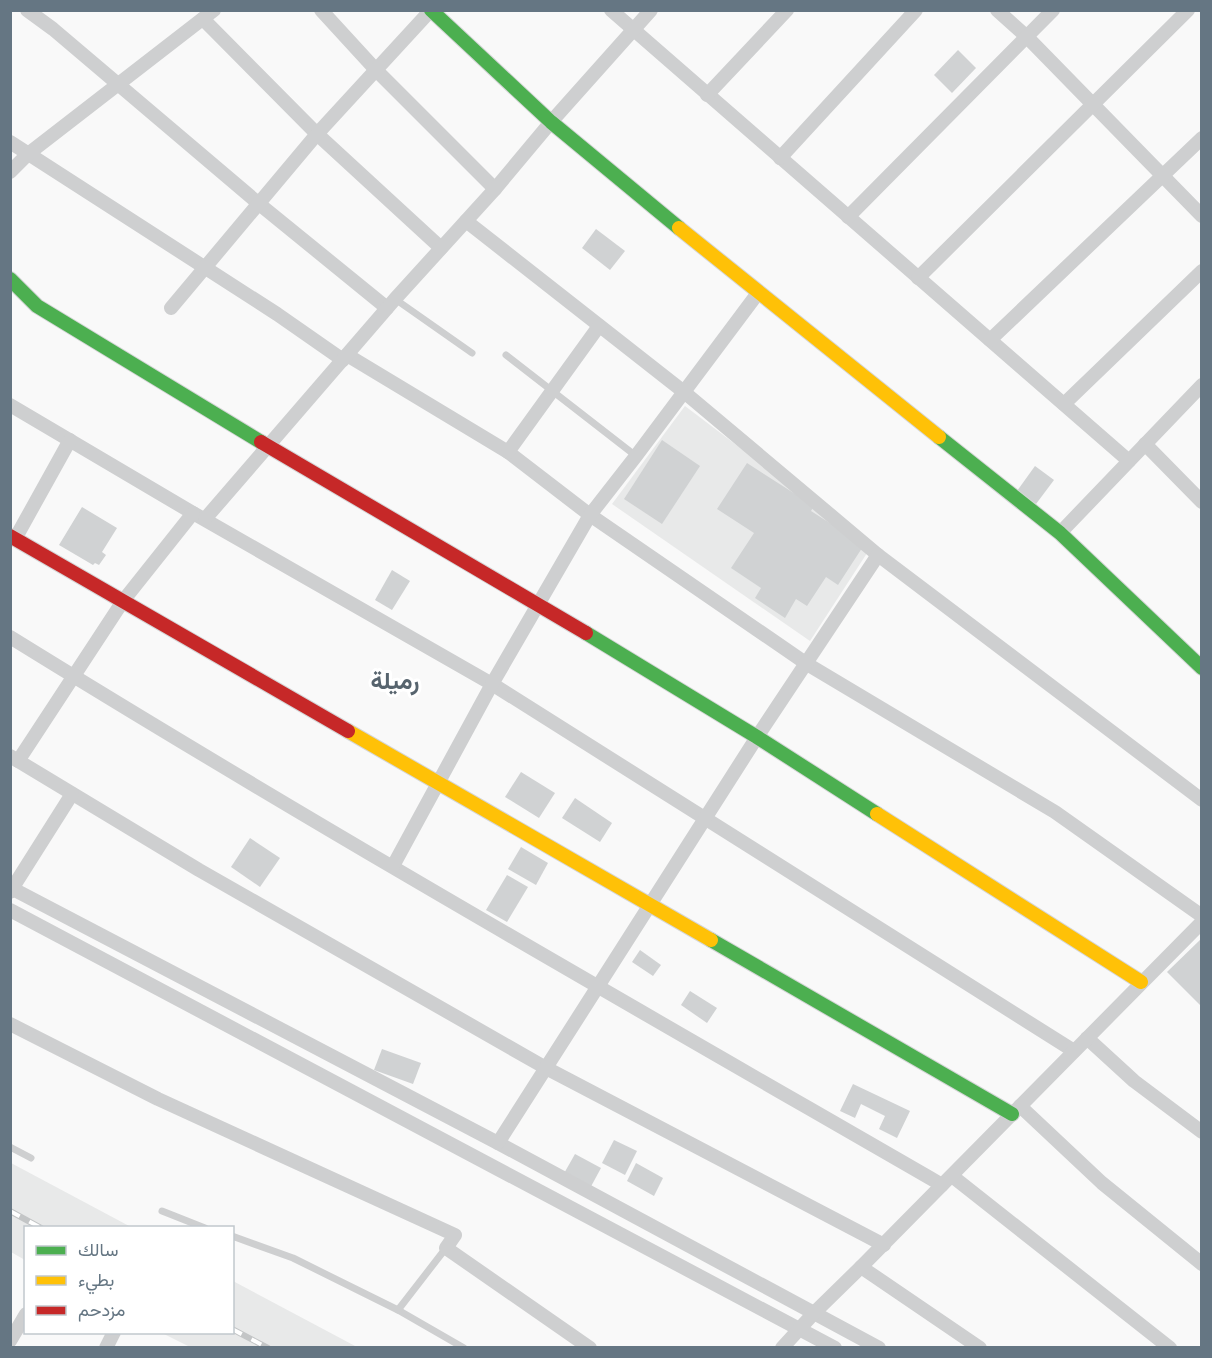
<svg xmlns="http://www.w3.org/2000/svg" width="1212" height="1358" viewBox="0 0 1212 1358" font-family="Cabin,Vazirmatn,sans-serif">
<style>
.built{fill:#e8e9e9}
.building{fill:#d0d2d3}
.lines{fill:none;stroke-linecap:round;stroke-linejoin:round}
.fast-casing{stroke:#d5d6d7;stroke-width:16}
.slow-casing{stroke:#d5d6d7;stroke-width:16}
.jam-casing{stroke:#d5d6d7;stroke-width:16}
.lane{stroke:#cecfd0;stroke-width:7}
.street{stroke:#cecfd0;stroke-width:14}
.fast{stroke:#4caf50;stroke-width:14}
.slow{stroke:#ffc107;stroke-width:14}
.jam{stroke:#c62828;stroke-width:14}
.rail-casing{stroke:#c3c5c6;stroke-width:6}
.rail{stroke:#fff;stroke-width:4;stroke-dasharray:11;stroke-linecap:butt}
.labels{text-anchor:middle;dominant-baseline:central;stroke-width:6;stroke-linejoin:round;paint-order:stroke}
.district-label{font-size:24px;font-weight:bold;fill:#57646e;stroke:#fff}
</style>
<rect width="100%" height="100%" fill="#f9f9f9"/>
<g class="built">
<path d="M685,406L871,547L810,641L612,504Z"/>
<path d="M11,1163L131,1227L26,1228L25,1260L11,1252Z"/>
<path d="M233,1281L357,1347H190L162,1333L232,1332Z"/>
</g>
<g class="building">
<path d="M958,50L976,68L952,93L934,75Z"/>
<path d="M596,229L625,251L610,270L582,248Z"/>
<path d="M662,440L700,466L662,524L624,499Z"/>
<path d="M747,463L814,506L811,511L864,545L838,585L826,577L807,606L796,599L785,618L755,598L761,588L731,568L754,533L717,509Z"/>
<path d="M1035,466L1054,480L1036,504L1017,491Z"/>
<path d="M82,507L117,528L102,552L106,555L99,565L95,563L93,565L59,545Z"/>
<path d="M392,570L410,581L392,610L375,600Z"/>
<path d="M521,772L555,793L539,818L505,797Z"/>
<path d="M575,798L612,823L600,842L562,818Z"/>
<path d="M250,838L280,858L260,887L231,867Z"/>
<path d="M521,847L548,863L536,885L508,869Z"/>
<path d="M507,875L528,887L507,922L486,910Z"/>
<path d="M1202,938V1007L1167,972Z"/>
<path d="M640,950L661,965L653,976L632,962Z"/>
<path d="M690,991L717,1008L707,1023L681,1005Z"/>
<path d="M382,1049L421,1063L413,1084L374,1070Z"/>
<path d="M853,1084L910,1111L897,1138L879,1129L885,1116L861,1104L855,1118L840,1111Z"/>
<path d="M614,1140L637,1151L625,1175L602,1163Z"/>
<path d="M575,1154L601,1168L588,1192L562,1177Z"/>
<path d="M636,1163L663,1178L654,1196L627,1181Z"/>
</g>
<g class="lines">
<defs>
<g id="fast">
<path d="M431,10L551,122L679,228"/>
<path d="M10,279L37,306L261,442"/>
<path d="M939,437L1060,533L1202,668"/>
<path d="M586,633L757,737L877,814"/>
<path d="M711,940L1012,1114"/>
</g>
<g id="slow">
<path d="M679,228L939,437"/>
<path d="M348,731L711,940"/>
<path d="M877,814L1141,982"/>
</g>
<g id="jam">
<path d="M261,442L586,633"/>
<path d="M10,536L348,731"/>
</g>
</defs>
<use href="#fast" class="fast-casing"/>
<use href="#slow" class="slow-casing"/>
<use href="#jam" class="jam-casing"/>
<g class="lane">
<path d="M395,299L472,353"/>
<path d="M506,355L636,456"/>
<path d="M10,1147L31,1158"/>
<path d="M162,1211L205,1228"/>
<path d="M232,1236L293,1258L398,1310L464,1348"/>
<path d="M398,1310L446,1248"/>
</g>
<g class="street">
<path d="M27,10L53,29L258,203L387,308"/>
<path d="M321,10L376,70L495,189"/>
<path d="M611,10L1129,461"/>
<path d="M997,10L1027,37L1202,216"/>
<path d="M203,19L317,134L441,248"/>
<path d="M707,95L787,10"/>
<path d="M10,142L277,314L343,360"/>
<path d="M780,158L916,10"/>
<path d="M10,172L28,154L214,10"/>
<path d="M848,217L1053,10"/>
<path d="M466,221L684,392L878,555L1202,800"/>
<path d="M918,278L1188,10"/>
<path d="M171,308L317,134L431,10"/>
<path d="M990,340L1202,138"/>
<path d="M347,355L508,452L590,515L807,664L1055,812L1202,916"/>
<path d="M1064,404L1202,271"/>
<path d="M10,405L193,513L492,684L1074,1051"/>
<path d="M1145,444L1202,502"/>
<path d="M508,452L599,326"/>
<path d="M205,519L395,299L495,189L551,122L651,10"/>
<path d="M1060,533L1202,385"/>
<path d="M15,539L70,440"/>
<path d="M10,637C317,827 630,1005 942,1185"/>
<path d="M10,756L199,870L546,1068L884,1245"/>
<path d="M18,761L123,601L193,513"/>
<path d="M393,866L492,684L590,515L636,456L758,293"/>
<path d="M13,889L498,1143L879,1348"/>
<path d="M10,892L72,794"/>
<path d="M10,910L835,1348"/>
<path d="M10,1024L158,1099L455,1235L446,1248L590,1348"/>
<path d="M1087,1038L1134,1081L1202,1132"/>
<path d="M1020,1106L1102,1183L1202,1264"/>
<path d="M498,1143L757,737L878,555"/>
<path d="M952,1176L1170,1348"/>
<path d="M861,1267L980,1348"/>
<path d="M10,1341L26,1314"/>
<path d="M106,1348L114,1332"/>
<path d="M782,1348L814,1313L861,1267L1202,922"/>
</g>
<use href="#fast" class="fast"/>
<use href="#slow" class="slow"/>
<use href="#jam" class="jam"/>
<defs>
<g id="rail">
<path d="M10,1211L41,1228"/>
<path d="M232,1329L268,1348"/>
</g>
</defs>
<use href="#rail" class="rail-casing"/>
<use href="#rail" class="rail"/>
</g>
<g class="labels">
<g class="district-label">
<text x="395" y="680">رميلة</text>
</g>
</g>
<rect width="1212" height="1358" fill="none" stroke="#657683" stroke-width="24"/>
<rect x="24" y="1226" width="210" height="108" fill="#ffffff" stroke="#c1c8cd" stroke-width="1.5"/>
<rect x="36" y="1246" width="30" height="9" fill="#4caf50" stroke="#c1c8cd" stroke-width="1.5"/>
<text x="78" y="1256" font-size="18" fill="#657683">سالك</text>
<rect x="36" y="1276" width="30" height="9" fill="#ffc107" stroke="#c1c8cd" stroke-width="1.5"/>
<text x="78" y="1286" font-size="18" fill="#657683">بطيء</text>
<rect x="36" y="1306" width="30" height="9" fill="#c62828" stroke="#c1c8cd" stroke-width="1.5"/>
<text x="78" y="1316" font-size="18" fill="#657683">مزدحم</text>
</svg>
